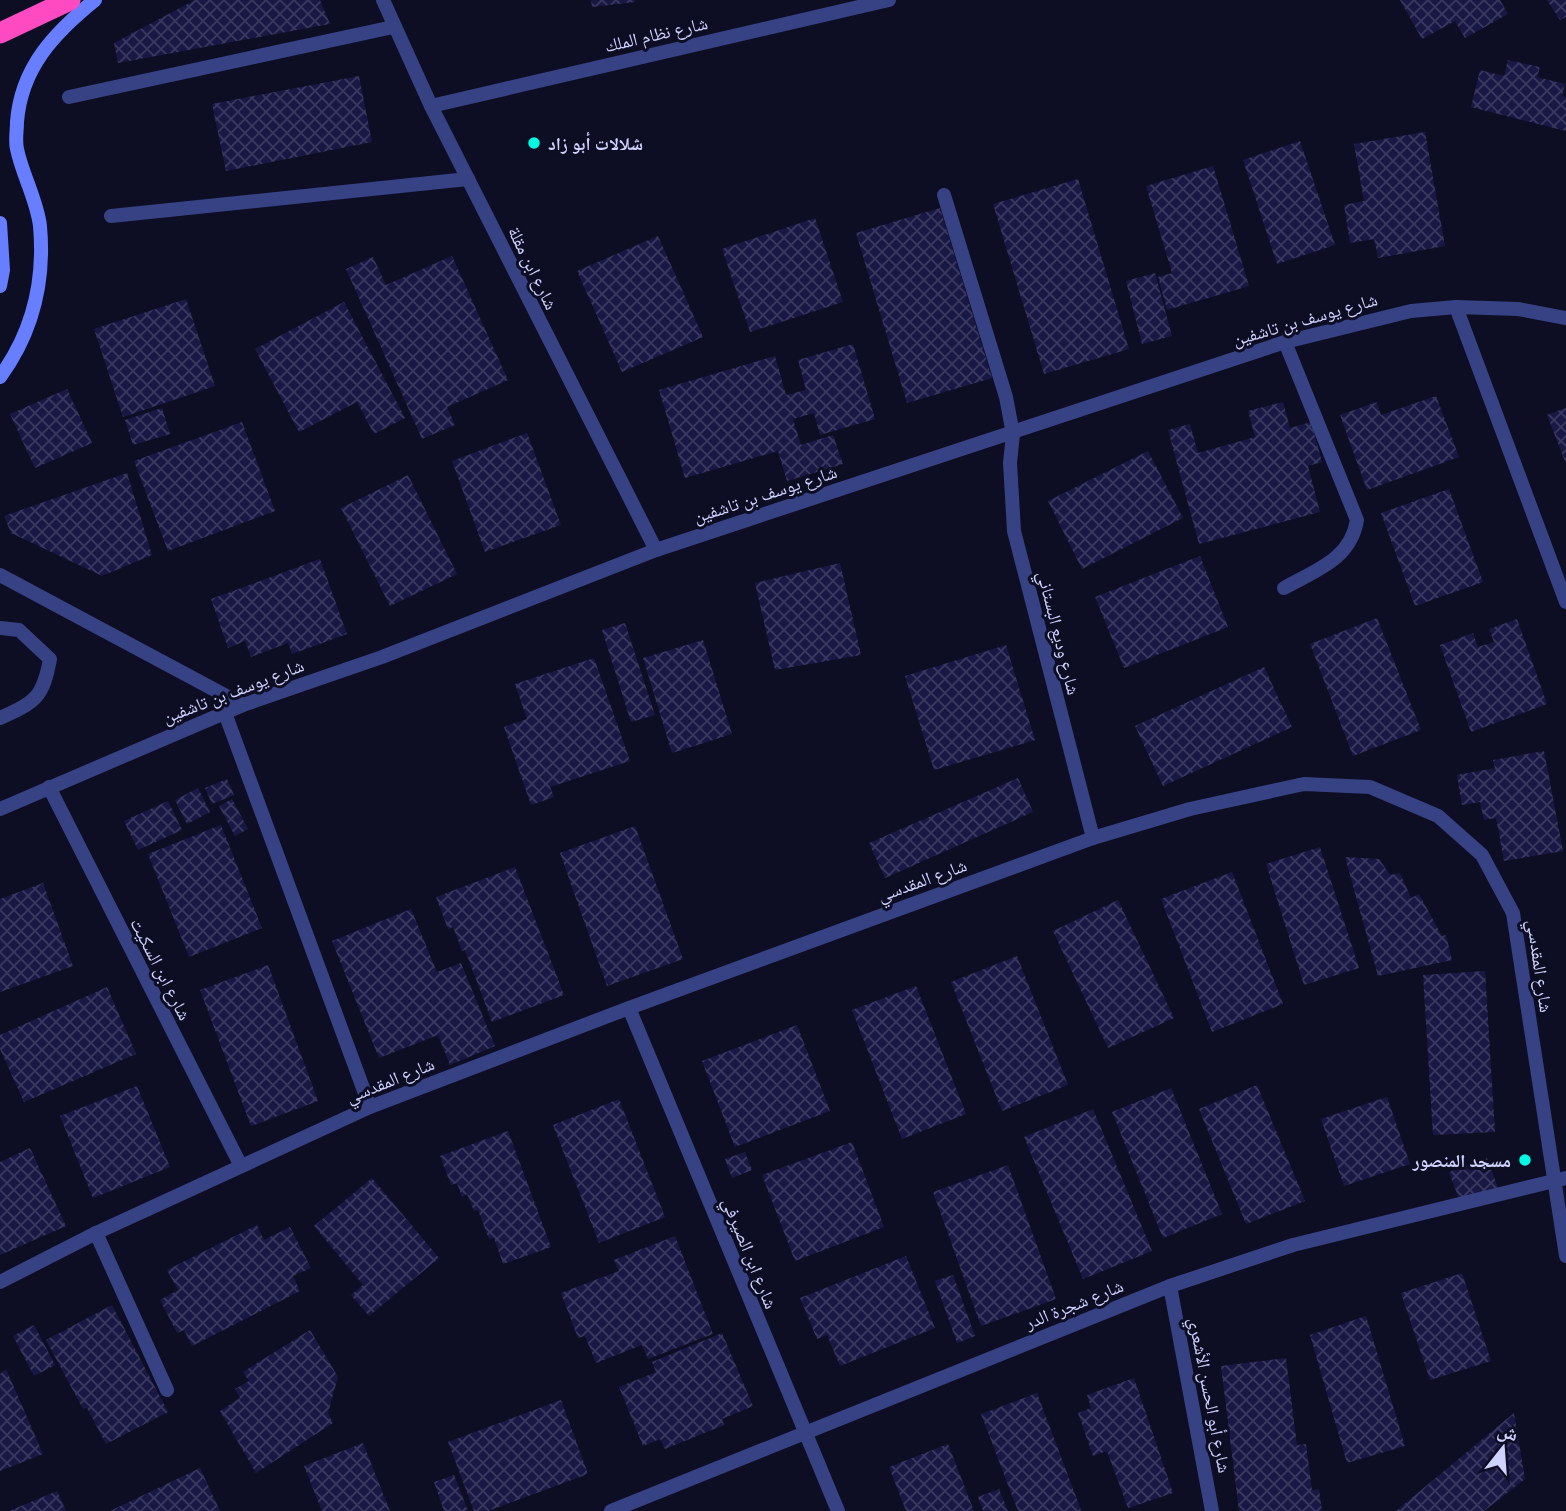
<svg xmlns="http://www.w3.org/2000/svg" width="1566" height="1511" viewBox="0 0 1566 1511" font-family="'Archivo Narrow','Noto Naskh Arabic',sans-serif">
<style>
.building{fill:url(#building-cross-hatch)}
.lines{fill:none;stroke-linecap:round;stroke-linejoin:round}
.lane{stroke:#364284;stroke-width:14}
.street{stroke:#364284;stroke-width:14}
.secondary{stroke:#667eff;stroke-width:14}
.highway{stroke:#ff4ac2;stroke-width:21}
.poi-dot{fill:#00fae4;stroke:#0d0d23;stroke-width:2.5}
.labels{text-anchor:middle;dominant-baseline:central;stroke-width:6;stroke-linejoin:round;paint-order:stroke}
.street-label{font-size:18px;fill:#cfd2ff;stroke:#0d0d23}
.poi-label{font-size:18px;font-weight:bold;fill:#cfd2ff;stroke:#0d0d23;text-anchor:start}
</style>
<defs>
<pattern id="building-cross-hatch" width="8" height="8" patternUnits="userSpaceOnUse" patternTransform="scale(1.75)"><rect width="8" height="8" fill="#191844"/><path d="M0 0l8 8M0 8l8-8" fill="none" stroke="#393960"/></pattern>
</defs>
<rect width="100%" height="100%" fill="#0d0d23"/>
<g class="building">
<path d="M195,0H320L330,24L118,63L114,43Z"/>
<path d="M591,0H635V2L592,7Z"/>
<path d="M1400,0H1500L1508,14L1465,38L1455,21L1422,39Z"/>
<path d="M1547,0H1566V17L1560,20Z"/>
<path d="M1508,60L1540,67L1537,77L1565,84L1562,96L1566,97V131L1471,107L1480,70L1504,76Z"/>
<path d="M359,76L372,142L226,171L212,104Z"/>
<path d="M1425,132L1445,246L1378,258L1374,239L1350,243L1344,205L1364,201L1354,144Z"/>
<path d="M1300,141L1335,245L1277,264L1243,160Z"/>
<path d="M1213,166L1249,286L1167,310L1158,277L1172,273L1146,186Z"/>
<path d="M1078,179L1129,349L1044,374L993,204Z"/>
<path d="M940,208L992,378L907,403L856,233Z"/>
<path d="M815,218L843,302L750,332L722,249Z"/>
<path d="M658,236L703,337L622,372L577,271Z"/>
<path d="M452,256L508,380L447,407L455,425L422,439L346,269L373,257L386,285Z"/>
<path d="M1155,273L1172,336L1142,344L1126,281Z"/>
<path d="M186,299L215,386L123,417L94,329Z"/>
<path d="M344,302L405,418L374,434L357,402L299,432L255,349Z"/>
<path d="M853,344L875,419L820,435L814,413L793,419L801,445L833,435L843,464L787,481L778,451L685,478L659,390L775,356L786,395L806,390L798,360Z"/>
<path d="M67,389L92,443L35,468L10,414Z"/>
<path d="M1436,396L1459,457L1367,490L1340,415L1377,402L1381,415Z"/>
<path d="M1283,402L1290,428L1311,422L1322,462L1308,466L1320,512L1199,544L1168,430L1190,424L1198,453L1255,437L1248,411Z"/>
<path d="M162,408L170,434L133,445L125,420Z"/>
<path d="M1566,408V464L1547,415Z"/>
<path d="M242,422L275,511L168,551L134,461Z"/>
<path d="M527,433L561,525L485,552L452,461Z"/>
<path d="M1148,451L1183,518L1082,569L1048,501Z"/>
<path d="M127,473L152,555L102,576L11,533L4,516Z"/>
<path d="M408,475L457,574L390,606L341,508Z"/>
<path d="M1449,489L1483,582L1415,606L1381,513Z"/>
<path d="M1200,556L1228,627L1124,668L1095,597Z"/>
<path d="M320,559L347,634L292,654L288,643L251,657L245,641L228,648L211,599Z"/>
<path d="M840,563L861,655L775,670L755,583Z"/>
<path d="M1377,618L1421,730L1353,756L1310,644Z"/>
<path d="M1517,619L1547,704L1471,732L1440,645L1473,633L1478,647L1494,642L1489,629Z"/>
<path d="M625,623L655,715L631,722L602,630Z"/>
<path d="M703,640L732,734L672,753L643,658Z"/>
<path d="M1006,645L1035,740L934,770L905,676Z"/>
<path d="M594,658L630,761L550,787L554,797L531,805L504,727L527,719L515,684Z"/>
<path d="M1264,667L1292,727L1163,786L1135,726Z"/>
<path d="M1544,751L1563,851L1504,861L1496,818L1484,820L1480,802L1462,805L1457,775L1495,768L1493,760Z"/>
<path d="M1018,778L1033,812L885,878L869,843Z"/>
<path d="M227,779L234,795L212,804L205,788Z"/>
<path d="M198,788L210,812L187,824L175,800Z"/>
<path d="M232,799L248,829L235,836L219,806Z"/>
<path d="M168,801L182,830L138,850L124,821Z"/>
<path d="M221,825L262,928L189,957L148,854Z"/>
<path d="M635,826L683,959L607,986L560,853Z"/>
<path d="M1320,847L1359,968L1304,985L1266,864Z"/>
<path d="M1345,857L1379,859L1390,875L1400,873L1411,898L1419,894L1442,936L1446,935L1452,960L1378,976Z"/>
<path d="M515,867L564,995L492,1022L465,950L462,951L453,927L448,929L436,897Z"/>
<path d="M1232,872L1283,1004L1212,1032L1161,899Z"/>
<path d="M43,883L73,966L0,992V899Z"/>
<path d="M1118,900L1174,1018L1108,1048L1053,931Z"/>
<path d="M411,909L437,972L461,963L495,1046L450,1065L438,1035L379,1058L332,941Z"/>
<path d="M1017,956L1068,1085L1002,1111L951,982Z"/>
<path d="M268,965L318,1101L251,1126L200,990Z"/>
<path d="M1485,971L1495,1132L1433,1135L1423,975Z"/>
<path d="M916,986L966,1114L902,1139L852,1010Z"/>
<path d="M107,987L136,1054L24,1102L0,1049V1035Z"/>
<path d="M797,1025L830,1111L735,1147L702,1061Z"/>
<path d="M1257,1085L1305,1201L1246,1224L1199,1109Z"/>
<path d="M137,1086L170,1167L93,1198L60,1116Z"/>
<path d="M1171,1088L1222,1214L1163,1238L1112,1112Z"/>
<path d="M1387,1097L1410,1164L1344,1186L1321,1119Z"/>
<path d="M619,1099L665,1217L599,1243L553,1125Z"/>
<path d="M1093,1109L1152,1251L1083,1279L1024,1137Z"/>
<path d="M508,1131L551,1247L503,1264L494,1238L489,1239L478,1210L474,1211L467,1194L462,1197L457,1183L451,1185L440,1156Z"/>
<path d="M852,1142L884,1227L795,1261L762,1175Z"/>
<path d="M30,1148L66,1226L0,1255V1162Z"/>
<path d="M745,1152L752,1170L732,1178L725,1159Z"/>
<path d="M1487,1158L1498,1188L1460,1202L1449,1172Z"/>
<path d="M1008,1165L1056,1299L981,1326L933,1192Z"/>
<path d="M372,1178L439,1258L369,1316L351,1295L363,1285L314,1226Z"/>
<path d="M257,1225L264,1240L290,1227L311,1268L293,1276L300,1291L192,1346L184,1330L177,1333L160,1300L178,1290L167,1270Z"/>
<path d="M675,1236L713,1334L648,1359L642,1345L596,1363L585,1336L578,1338L561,1293L619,1271L614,1260Z"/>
<path d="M906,1256L935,1328L840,1366L827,1335L817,1339L800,1298Z"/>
<path d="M1462,1273L1491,1361L1430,1380L1401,1293Z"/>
<path d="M953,1275L975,1336L957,1343L935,1281Z"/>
<path d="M112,1305L168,1412L106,1444L87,1408L83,1409L46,1340Z"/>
<path d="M1366,1316L1405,1446L1347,1463L1310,1335Z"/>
<path d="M34,1325L55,1365L34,1376L13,1336Z"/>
<path d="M310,1330L338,1377L328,1413L333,1423L256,1473L220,1411L240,1398L235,1389L249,1381L243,1372Z"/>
<path d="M722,1333L753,1406L722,1419L724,1425L665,1449L660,1439L643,1446L619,1387L656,1372L652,1362Z"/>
<path d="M1286,1358L1297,1445L1306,1444L1312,1490L1319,1489L1322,1511H1239L1221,1366Z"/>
<path d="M6,1369L43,1454L0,1471V1374Z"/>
<path d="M1134,1378L1173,1493L1128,1508L1107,1451L1093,1456L1078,1413L1091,1408L1087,1395Z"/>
<path d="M1037,1393L1081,1510L1079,1511H1018L981,1414Z"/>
<path d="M561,1400L588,1474L488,1511H474L448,1442Z"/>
<path d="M1514,1413L1525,1479L1484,1511H1396Z"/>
<path d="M363,1443L390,1511H322L304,1466Z"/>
<path d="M948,1444L974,1511H906L889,1467Z"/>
<path d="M200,1468L220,1511H110Z"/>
<path d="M454,1475L468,1511H444L434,1482Z"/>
<path d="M999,1489L1008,1511H983L978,1497Z"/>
<path d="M57,1491L66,1511H9Z"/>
</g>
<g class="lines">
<g class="lane">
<path d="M944,195L1006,397L1013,434"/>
<path d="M1284,588C1316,570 1351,559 1357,520L1285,342"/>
<path d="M0,628L19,630L50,659C43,697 36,702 0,718"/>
</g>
<g class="street">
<path d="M383,0L431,106L656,550"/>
<path d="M69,97L393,27"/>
<path d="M431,106L889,0"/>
<path d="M111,216L468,179"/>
<path d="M1456,307L1566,602"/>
<path d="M1013,434L1010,463L1014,531L1093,838"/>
<path d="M0,575L243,705"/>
<path d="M225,713L370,1107"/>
<path d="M49,787L241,1166"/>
<path d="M0,809L243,705L382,657L656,550L1285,342L1411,311L1456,307L1518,309L1566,318"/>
<path d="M629,1008L838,1511"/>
<path d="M96,1233L167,1390"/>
<path d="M0,1282L96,1233L370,1107L629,1008L1093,838L1190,809L1304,784L1370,787L1438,816L1482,855L1513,913L1566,1256"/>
<path d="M1170,1286L1212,1511"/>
<path d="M611,1511L1170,1286L1293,1245L1566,1178"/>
</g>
<g class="secondary">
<path d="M0,223L3,270L0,286"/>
<path d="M0,377C33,332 45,282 40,226C37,200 22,174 17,149C15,140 17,131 17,122C21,68 54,33 95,0"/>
</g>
<path class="highway" d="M0,33L70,0"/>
</g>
<g class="poi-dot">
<circle cx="534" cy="143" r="7"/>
<circle cx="1525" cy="1160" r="7"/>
</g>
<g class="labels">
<g class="street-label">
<text transform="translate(656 34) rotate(-13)">شارع نظام الملك</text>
<text transform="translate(533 268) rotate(64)">شارع ابن مقلة</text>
<text transform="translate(1305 319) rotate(-16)">شارع يوسف بن تاشفين</text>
<text transform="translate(765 494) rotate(-18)">شارع يوسف بن تاشفين</text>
<text transform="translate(1059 633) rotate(76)">شارع وديع البستاني</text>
<text transform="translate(233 691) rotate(-21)">شارع يوسف بن تاشفين</text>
<text transform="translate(922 880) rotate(-20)">شارع المقدسي</text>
<text transform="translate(1540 966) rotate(82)">شارع المقدسي</text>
<text transform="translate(161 969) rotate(63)">شارع ابن السكيت</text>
<text transform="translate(390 1080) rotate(-22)">شارع المقدسي</text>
<text transform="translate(750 1253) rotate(68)">شارع ابن الصيرفي</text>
<text transform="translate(1074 1304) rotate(-22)">شارع شجرة الدر</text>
<text transform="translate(1210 1395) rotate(79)">شارع أبو الحسن الأشعري</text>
</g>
<g class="poi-label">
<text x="548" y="143">شلالات أبو زاد</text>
<text x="1511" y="1160" text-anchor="end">مسجد المنصور</text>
</g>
</g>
<g transform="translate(1503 1448) rotate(17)" stroke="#0d0d23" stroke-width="5" paint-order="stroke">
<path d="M0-5L12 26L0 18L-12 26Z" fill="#cfd2ff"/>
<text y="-10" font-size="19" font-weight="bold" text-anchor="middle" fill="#cfd2ff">ش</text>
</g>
</svg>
